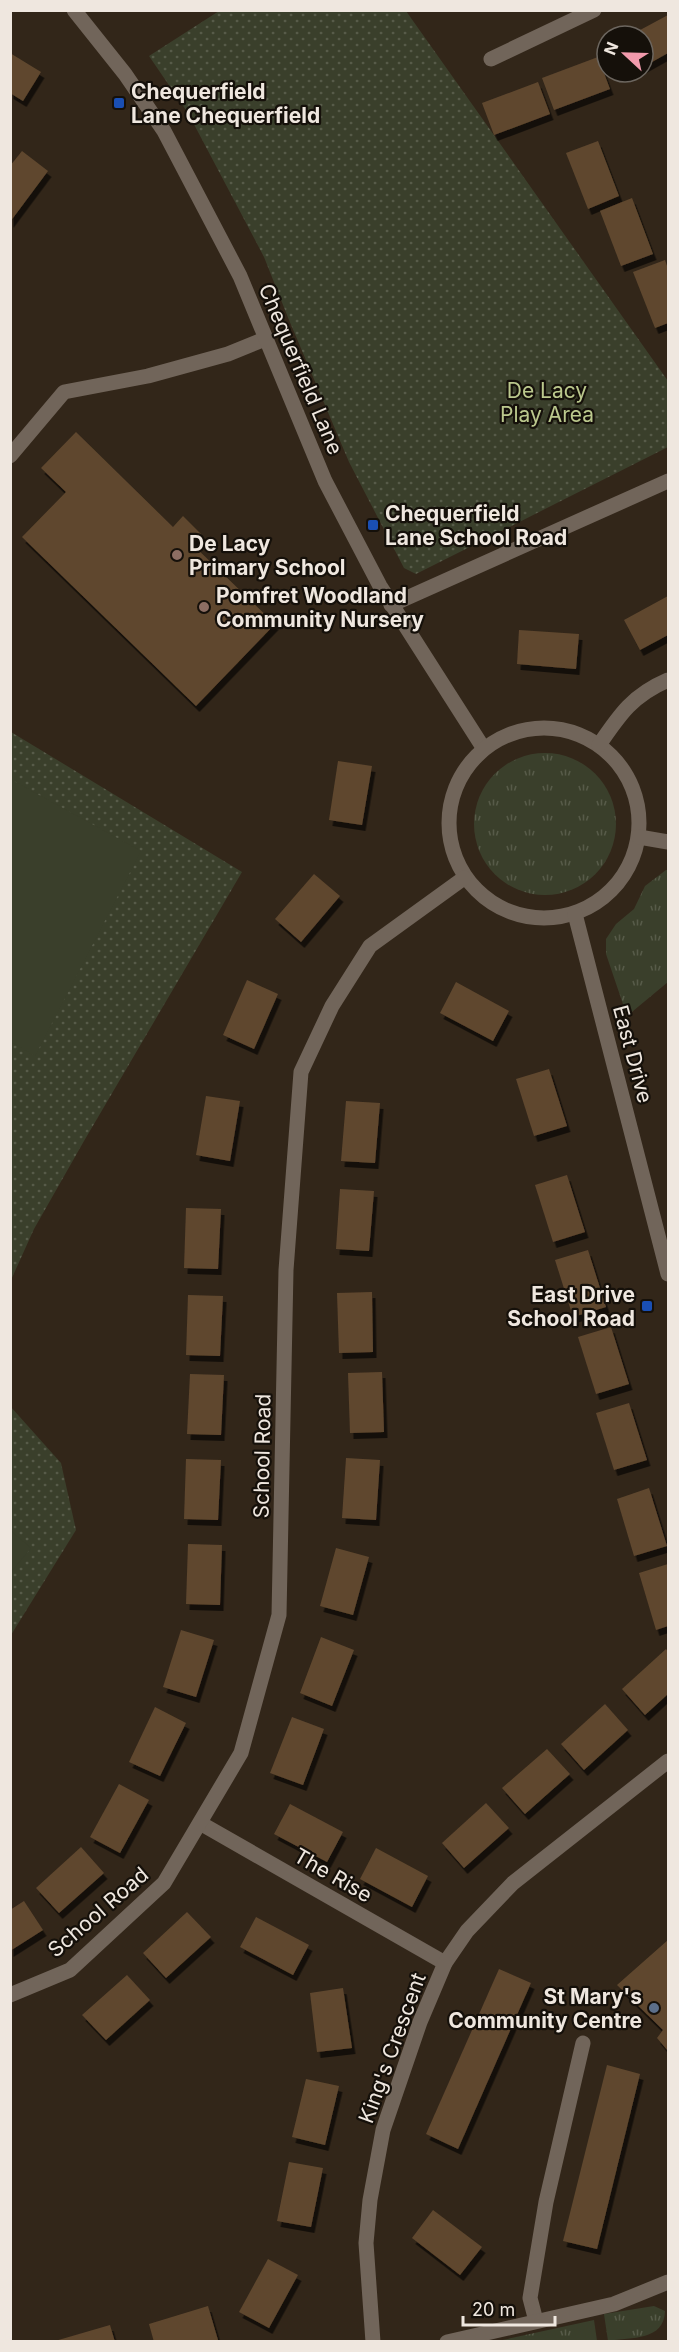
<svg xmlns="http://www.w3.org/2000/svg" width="679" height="2352" viewBox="0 0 679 2352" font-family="Inter,sans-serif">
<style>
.grass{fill:url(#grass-tufts)}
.park{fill:url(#park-dots)}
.garden{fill:#3a3f2b}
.building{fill:#5f472e;filter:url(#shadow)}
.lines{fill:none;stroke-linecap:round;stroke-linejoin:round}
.lane{stroke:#71655a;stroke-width:15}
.street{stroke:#71655a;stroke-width:15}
.transit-dot{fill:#1a4fb4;stroke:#15100a;stroke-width:2}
.education-dot{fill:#8d6e63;stroke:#15100a;stroke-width:2}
.service-dot{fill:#5c6f8a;stroke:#15100a;stroke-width:2}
.labels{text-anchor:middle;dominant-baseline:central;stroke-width:4.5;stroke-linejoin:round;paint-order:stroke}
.poi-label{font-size:21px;font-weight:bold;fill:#efe7df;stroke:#15100a;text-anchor:start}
.street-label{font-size:21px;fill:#efe7df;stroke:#15100a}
.park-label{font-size:21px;fill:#bbc88d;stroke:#15100a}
</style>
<defs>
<pattern id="grass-tufts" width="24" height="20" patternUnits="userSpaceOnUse" patternTransform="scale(1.5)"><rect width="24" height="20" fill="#3a3f2b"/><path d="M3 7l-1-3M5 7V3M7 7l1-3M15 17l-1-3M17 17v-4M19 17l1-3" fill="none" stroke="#575b49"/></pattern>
<pattern id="park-dots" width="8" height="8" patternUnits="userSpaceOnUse" patternTransform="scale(1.5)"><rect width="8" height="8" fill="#3a3f2b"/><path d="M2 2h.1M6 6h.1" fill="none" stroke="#575b49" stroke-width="1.8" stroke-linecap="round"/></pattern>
<filter id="shadow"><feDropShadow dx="3.5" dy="6" stdDeviation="0" flood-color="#0009"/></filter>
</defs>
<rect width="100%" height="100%" fill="#322619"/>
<g class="grass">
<circle cx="545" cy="824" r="71"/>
<path d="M666,870H668V982L627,1016L606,954V939L616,924L634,909L645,886Z"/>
<path d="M654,2306L665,2311C664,2341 632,2337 608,2341L604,2314Z"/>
<path d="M594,2320L597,2341H498Z"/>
</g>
<g class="park">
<path d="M219,11H406L668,381V447L416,574L404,568L349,462L289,320L264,257L188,113L149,56Z"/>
<path d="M11,732L242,872L84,1141L34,1229L11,1280Z"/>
<path d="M10,1406L61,1463L76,1530L11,1635Z"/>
</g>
<g class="garden">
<path d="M10,779L141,851L35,1056L11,1042Z"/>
<path d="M11,1531L31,1548L11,1572Z"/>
</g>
<g class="building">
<path d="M668,15V53L643,67V36H629Z"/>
<path d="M10,53L41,72L23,101L10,93Z"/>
<path d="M598,57L610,89L554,110L542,78Z"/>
<path d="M538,82L550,114L494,135L482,103Z"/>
<path d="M598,141L619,196L588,209L566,153Z"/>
<path d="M22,151L48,171L10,222V166Z"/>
<path d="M632,198L653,254L621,266L600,211Z"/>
<path d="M665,260L668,269V323L655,328L633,272Z"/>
<path d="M76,432L173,527L183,516L201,534L192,544L275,624L196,706L22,537L66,492L41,468Z"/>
<path d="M668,596V635L640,650L624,620Z"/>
<path d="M519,630L579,634L576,669L517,664Z"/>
<path d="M338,761L372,766L362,825L329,820Z"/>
<path d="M314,874L340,896L301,942L275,919Z"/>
<path d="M247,980L278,994L254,1049L223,1035Z"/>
<path d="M456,982L509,1011L493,1041L440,1013Z"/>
<path d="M549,1069L567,1126L534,1136L516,1079Z"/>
<path d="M206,1096L240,1101L230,1161L196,1155Z"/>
<path d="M346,1101L380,1103L375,1163L341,1161Z"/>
<path d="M567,1175L585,1232L553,1242L535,1185Z"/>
<path d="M340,1189L374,1191L369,1251L336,1249Z"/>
<path d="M186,1208L221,1209L218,1269L184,1268Z"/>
<path d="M588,1250L606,1307L573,1317L555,1260Z"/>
<path d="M372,1292L373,1352L339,1353L337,1293Z"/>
<path d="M188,1295L223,1296L220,1356L186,1355Z"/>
<path d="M611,1327L629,1384L596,1394L578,1337Z"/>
<path d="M382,1372L384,1432L350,1433L348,1373Z"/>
<path d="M190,1374L224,1375L221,1435L187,1434Z"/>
<path d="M629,1403L647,1460L614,1470L596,1413Z"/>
<path d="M346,1458L380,1460L376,1520L342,1518Z"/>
<path d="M186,1459L221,1460L218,1520L184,1519Z"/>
<path d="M649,1488L667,1546L634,1556L617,1499Z"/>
<path d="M188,1544L222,1545L220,1605L186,1604Z"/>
<path d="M336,1548L369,1557L353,1615L320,1606Z"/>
<path d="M668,1564V1626L656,1630L639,1573Z"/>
<path d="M181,1630L214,1640L196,1697L163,1687Z"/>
<path d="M321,1637L354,1650L332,1706L300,1693Z"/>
<path d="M666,1649L668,1652V1694L645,1715L622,1689Z"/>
<path d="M605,1704L628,1730L584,1770L561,1744Z"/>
<path d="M155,1707L186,1723L160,1776L129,1762Z"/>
<path d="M292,1717L324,1729L303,1785L270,1773Z"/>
<path d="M547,1749L570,1774L525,1814L502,1788Z"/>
<path d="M119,1784L149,1800L120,1853L90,1837Z"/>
<path d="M486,1803L509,1828L464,1868L442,1843Z"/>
<path d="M290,1804L343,1832L327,1862L274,1834Z"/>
<path d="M81,1847L104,1873L59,1913L36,1888Z"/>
<path d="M376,1848L428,1876L412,1907L360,1879Z"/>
<path d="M24,1901L43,1930L10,1951V1910Z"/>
<path d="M187,1912L211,1937L166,1978L143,1953Z"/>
<path d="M256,1917L309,1945L293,1975L240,1947Z"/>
<path d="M668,1940V2051L657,2038L663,2030L617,1985Z"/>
<path d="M499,1969L531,1983L458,2149L426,2134Z"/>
<path d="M127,1975L150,2000L106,2040L82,2015Z"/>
<path d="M343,1988L352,2048L317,2052L310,1993Z"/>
<path d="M607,2065L640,2074L597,2249L563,2241Z"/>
<path d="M306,2079L339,2086L325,2145L292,2137Z"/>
<path d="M289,2162L323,2168L311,2227L277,2221Z"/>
<path d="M433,2210L482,2247L460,2275L412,2238Z"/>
<path d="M268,2259L298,2275L269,2328L239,2312Z"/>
<path d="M208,2306L218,2340L154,2342L149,2324Z"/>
<path d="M110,2325L115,2342H55V2341Z"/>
</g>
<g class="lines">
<g class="lane">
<path d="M10,456L64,392L148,376L228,354L265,339"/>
<path d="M391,605L668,481"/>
<path d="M536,2321L530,2298L546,2202L583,2043"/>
</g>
<g class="street">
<path d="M74,10L125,74L164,131L240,276L325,481L380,586L484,749"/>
<path d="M491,59L594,10"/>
<circle cx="544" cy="823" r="95"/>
<path d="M599,745C620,714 633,695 668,680"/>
<path d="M639,837L668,842"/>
<path d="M575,914L668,1274"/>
<path d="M200,1823L445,1963"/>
<path d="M10,1995L70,1970L164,1883L241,1753L279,1615L286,1270L301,1072L332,1006L370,946L464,878"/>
<path d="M373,2342L366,2243L370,2200L383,2130L420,2022L445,1963L467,1931L513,1883L668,1761"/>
<path d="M447,2342L614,2304L668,2282"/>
</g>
</g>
<g class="transit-dot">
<rect x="113" y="97" width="12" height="12" rx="3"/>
<rect x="367" y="519" width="12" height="12" rx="3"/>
<rect x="641" y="1300" width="12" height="12" rx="3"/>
</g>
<g class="education-dot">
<circle cx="177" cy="555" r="6"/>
<circle cx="204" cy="607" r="6"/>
</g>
<circle class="service-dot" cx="654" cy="2008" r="6"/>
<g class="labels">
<g class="poi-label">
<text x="131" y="91">Chequerfield<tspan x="131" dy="24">Lane Chequerfield</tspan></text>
<text x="385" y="513">Chequerfield<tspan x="385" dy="24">Lane School Road</tspan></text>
<text x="189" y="543">De Lacy<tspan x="189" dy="24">Primary School</tspan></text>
<text x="216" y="595">Pomfret Woodland<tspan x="216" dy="24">Community Nursery</tspan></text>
<text x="635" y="1294" text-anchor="end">East Drive<tspan x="635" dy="24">School Road</tspan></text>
<text x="642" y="1996" text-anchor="end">St Mary's<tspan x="642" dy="24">Community Centre</tspan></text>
</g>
<g class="street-label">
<text transform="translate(301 369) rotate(67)">Chequerfield Lane</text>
<text transform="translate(633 1054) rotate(75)">East Drive</text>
<text transform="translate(262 1456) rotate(-89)">School Road</text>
<text transform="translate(333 1875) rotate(30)">The Rise</text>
<text transform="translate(98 1912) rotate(-41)">School Road</text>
<text transform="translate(392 2048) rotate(-70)">King's Crescent</text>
</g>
<g class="park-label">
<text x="547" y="390">De Lacy<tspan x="547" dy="24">Play Area</tspan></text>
</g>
</g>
<rect width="679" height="2352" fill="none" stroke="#efe7df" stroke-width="24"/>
<g transform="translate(625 54) rotate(292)"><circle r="28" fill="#15100a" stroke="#6c665f" stroke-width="1.5"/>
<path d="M0-4.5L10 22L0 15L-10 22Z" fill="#f29aac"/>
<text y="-9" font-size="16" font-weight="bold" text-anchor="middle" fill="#efe7df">N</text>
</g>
<path d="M463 2316v9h92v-9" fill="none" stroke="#efe7df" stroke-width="3"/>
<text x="472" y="2316" font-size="18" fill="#efe7df" stroke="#15100a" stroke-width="4.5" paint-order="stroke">20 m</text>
</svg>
